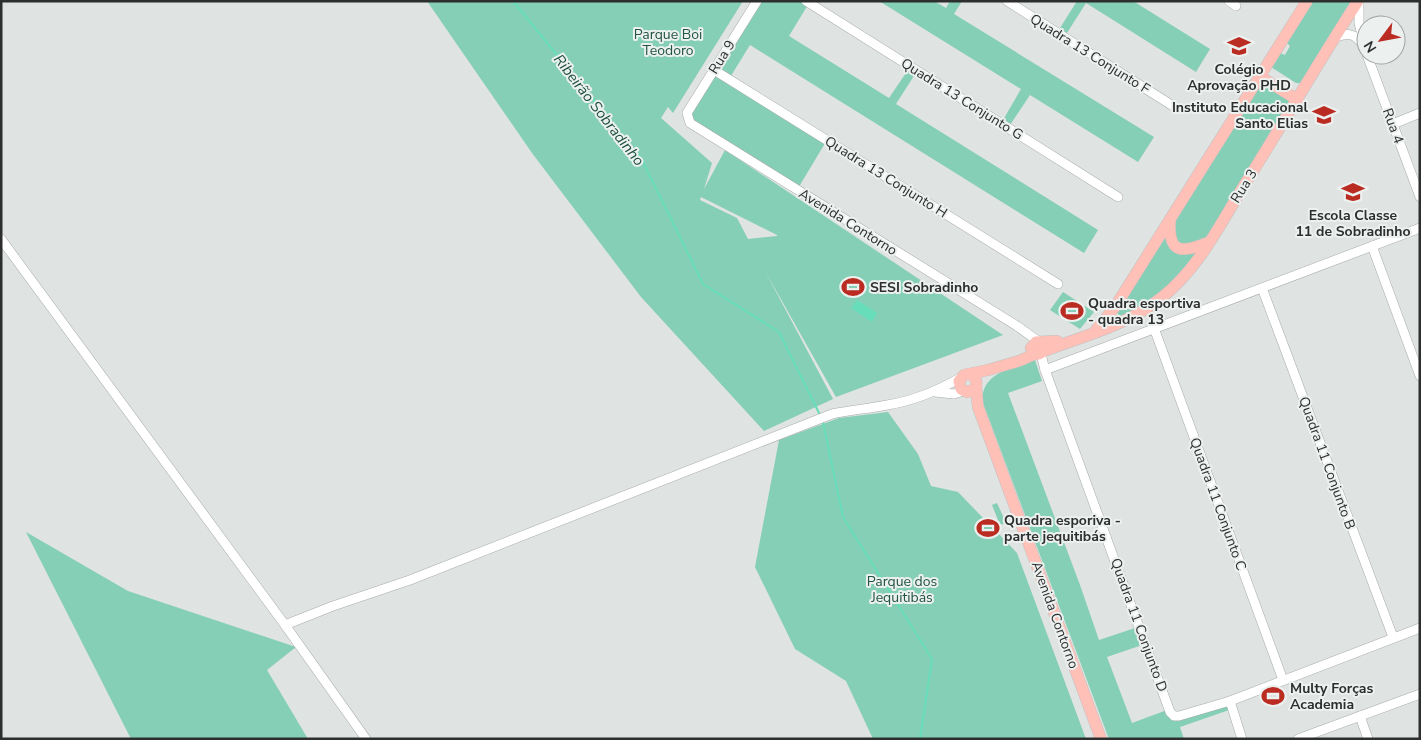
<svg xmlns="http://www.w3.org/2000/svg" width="1421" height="740" viewBox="0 0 1421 740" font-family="'Nunito Sans',sans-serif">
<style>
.green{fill:#85cfb6;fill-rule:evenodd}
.water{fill:#68ddba}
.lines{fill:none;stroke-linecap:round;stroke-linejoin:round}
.stream{stroke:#68ddba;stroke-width:2}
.minor-casing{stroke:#a8acaa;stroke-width:10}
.major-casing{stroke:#c0c0c0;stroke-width:12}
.minor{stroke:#fff;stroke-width:9}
.major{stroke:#fec0b7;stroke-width:11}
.labels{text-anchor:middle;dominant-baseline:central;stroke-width:4;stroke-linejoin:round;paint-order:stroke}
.park-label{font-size:14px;fill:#235445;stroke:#ecf1ef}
.street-label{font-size:14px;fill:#2d2e2e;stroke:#ecf1ef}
.poi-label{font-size:14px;font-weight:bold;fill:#2d2e2e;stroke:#ecf1ef;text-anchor:start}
.water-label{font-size:15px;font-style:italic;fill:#1c4e3f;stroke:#ecf1ef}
</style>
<rect width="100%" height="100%" fill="#dfe3e2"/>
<g class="green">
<path d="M427,1H743L673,113L668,107L661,118L712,163L704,189L725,150L1003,335L836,397L765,271L833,399L764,431L641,297L532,153ZM701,197L777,235V236L748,239L737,218L700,200Z"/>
<path d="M757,1H806L809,3L789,36L889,98L910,67L917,71L896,104L1098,230L1084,253L750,45L729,79L827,140L797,190L687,118Z"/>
<path d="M879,1H934L946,8L950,1H962L954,14L1154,137L1138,162L1030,95L1010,125L1003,120L1021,89Z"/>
<path d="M1077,1H1133L1210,49L1196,72L1086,3L1067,33L1060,28Z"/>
<path d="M1313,1H1351L1300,83H1296L1271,67L1280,53L1285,55L1290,46L1287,43Z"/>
<path d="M1259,76L1298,100L1177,284L1122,317L1118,314L1115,307Z"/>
<path d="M1063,292L1094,312L1080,329L1050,310Z"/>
<path d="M1035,360L1042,381L1008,393L1080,585L1099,640L1135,628L1145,644L1107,657L1132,723L1167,710L1172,714L1230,701L1232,709L1180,727L1184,739H1109L983,403C979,373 1013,368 1035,360Z"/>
<path d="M888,412L918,454L931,486L958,492L985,520L991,517L997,532L1017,553L1086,739H873L846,681L795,649L755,567L779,440L839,418Z"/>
<path d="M997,503L1006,523L1000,525L992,505Z"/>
<path d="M26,532L128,591L296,647L267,670L308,739H131Z"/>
</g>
<path class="water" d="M857,300L877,313L872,322L851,308Z"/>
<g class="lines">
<g class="stream">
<path d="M513,1L641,158L703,284L779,332L820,415"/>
<path d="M823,422L843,517L932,659L920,739"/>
</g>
<defs>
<g id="minor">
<path d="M757,1L687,113L690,123L1017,326L1038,341"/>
<path d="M806,1L1118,197"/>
<path d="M1007,1L1173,106"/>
<path d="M1229,1L1236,6"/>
<path d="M1359,1V23L1366,51"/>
<path d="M1334,38C1346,33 1354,32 1362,44"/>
<path d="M1367,55L1420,197"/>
<path d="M714,70L1058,284"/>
<path d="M1393,124L1420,113"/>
<path d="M1,239L285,625L366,739"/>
<path d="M1372,246L1420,376"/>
<path d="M1262,288L1393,637"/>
<path d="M1154,328L1283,680"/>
<path d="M1041,354L1045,370L1170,712L1174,716H1179L1230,701L1420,628"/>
<path d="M1045,370L1420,228"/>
<path d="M935,392L954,394L963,391"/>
<path d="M285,625L333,606L410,580L832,414C850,410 868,409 887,405C913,401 937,391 960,378"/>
<path d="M1230,701L1242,739"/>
<path d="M1360,716L1368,739"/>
<path d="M1298,739L1420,694"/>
</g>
<g id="major">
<path d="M1259,76L1298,100"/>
<path d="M1170,220C1168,255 1182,253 1209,242"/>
<path d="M1096,330L1115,307L1307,1"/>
<path d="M1035,354L1031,348L1036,342L1057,341"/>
<path d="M970,374C976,377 978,382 975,389L967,392L961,389L959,381L964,375L988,370L1019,361L1035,354H1039L1044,351C1083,336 1128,325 1161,298C1196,271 1218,229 1240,192C1280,129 1317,64 1358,1"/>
<path d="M976,386L978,407L1101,739"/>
</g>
</defs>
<use href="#minor" class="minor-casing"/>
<use href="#major" class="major-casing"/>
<use href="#minor" class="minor"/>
<use href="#major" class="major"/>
</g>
<defs>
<symbol id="school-bare" viewBox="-9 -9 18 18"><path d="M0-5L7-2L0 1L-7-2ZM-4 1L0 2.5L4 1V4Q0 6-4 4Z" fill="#ba2c22" stroke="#ecf1ef" stroke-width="2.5" paint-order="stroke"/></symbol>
<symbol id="stadium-bare" viewBox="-9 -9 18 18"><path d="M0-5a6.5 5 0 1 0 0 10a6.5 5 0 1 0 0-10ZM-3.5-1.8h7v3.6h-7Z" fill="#ba2c22" stroke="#ecf1ef" stroke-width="2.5" paint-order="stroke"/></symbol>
</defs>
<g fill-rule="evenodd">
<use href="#school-bare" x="1223" y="30" width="32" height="32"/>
<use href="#school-bare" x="1308" y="99" width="32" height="32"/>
<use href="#school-bare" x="1337" y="176" width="32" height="32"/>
<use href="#stadium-bare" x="837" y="271" width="32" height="32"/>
<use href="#stadium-bare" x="1056" y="295" width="32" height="32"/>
<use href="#stadium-bare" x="972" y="512" width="32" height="32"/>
<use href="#stadium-bare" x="1257" y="680" width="32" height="32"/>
</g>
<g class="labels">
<g class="park-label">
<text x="668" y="34">Parque Boi<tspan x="668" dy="16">Teodoro</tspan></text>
<text x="902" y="581">Parque dos<tspan x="902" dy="16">Jequitibás</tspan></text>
</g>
<g class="street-label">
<text transform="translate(1090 54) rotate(32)">Quadra 13 Conjunto F</text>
<text transform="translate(722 57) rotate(-58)">Rua 9</text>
<text transform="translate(962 99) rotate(32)">Quadra 13 Conjunto G</text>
<text transform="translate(1393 126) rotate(70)">Rua 4</text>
<text transform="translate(886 177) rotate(32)">Quadra 13 Conjunto H</text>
<text transform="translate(1244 186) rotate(-58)">Rua 3</text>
<text transform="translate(848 222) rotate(32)">Avenida Contorno</text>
<text transform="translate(1327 463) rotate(70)">Quadra 11 Conjunto B</text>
<text transform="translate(1218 504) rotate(70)">Quadra 11 Conjunto C</text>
<text transform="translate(1055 615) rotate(70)">Avenida Contorno</text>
<text transform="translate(1139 625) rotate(70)">Quadra 11 Conjunto D</text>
</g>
<g class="poi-label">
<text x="1239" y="69" text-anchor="middle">Colégio<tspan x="1239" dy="16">Aprovação PHD</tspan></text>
<text x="1308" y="107" text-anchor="end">Instituto Educacional<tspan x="1308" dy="16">Santo Elias</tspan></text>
<text x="1353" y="215" text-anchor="middle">Escola Classe<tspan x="1353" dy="16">11 de Sobradinho</tspan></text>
<text x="870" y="287">SESI Sobradinho</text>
<text x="1088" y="303">Quadra esportiva<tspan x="1088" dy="16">- quadra 13</tspan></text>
<text x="1004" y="520">Quadra esporiva -<tspan x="1004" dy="16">parte jequitibás</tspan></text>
<text x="1290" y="688">Multy Forças<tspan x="1290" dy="16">Academia</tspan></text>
</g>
<g class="water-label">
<text transform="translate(599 110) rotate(52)">Ribeirão Sobradinho</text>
</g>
</g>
<rect width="1421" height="740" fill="none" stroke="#2d2e2e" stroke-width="5"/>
<g transform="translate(1381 40) rotate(238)"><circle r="24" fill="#ecf1ef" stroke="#a0a3a2"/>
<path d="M0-4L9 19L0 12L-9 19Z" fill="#ba2c22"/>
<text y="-8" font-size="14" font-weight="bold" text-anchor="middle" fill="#2d2e2e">N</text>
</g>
</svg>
